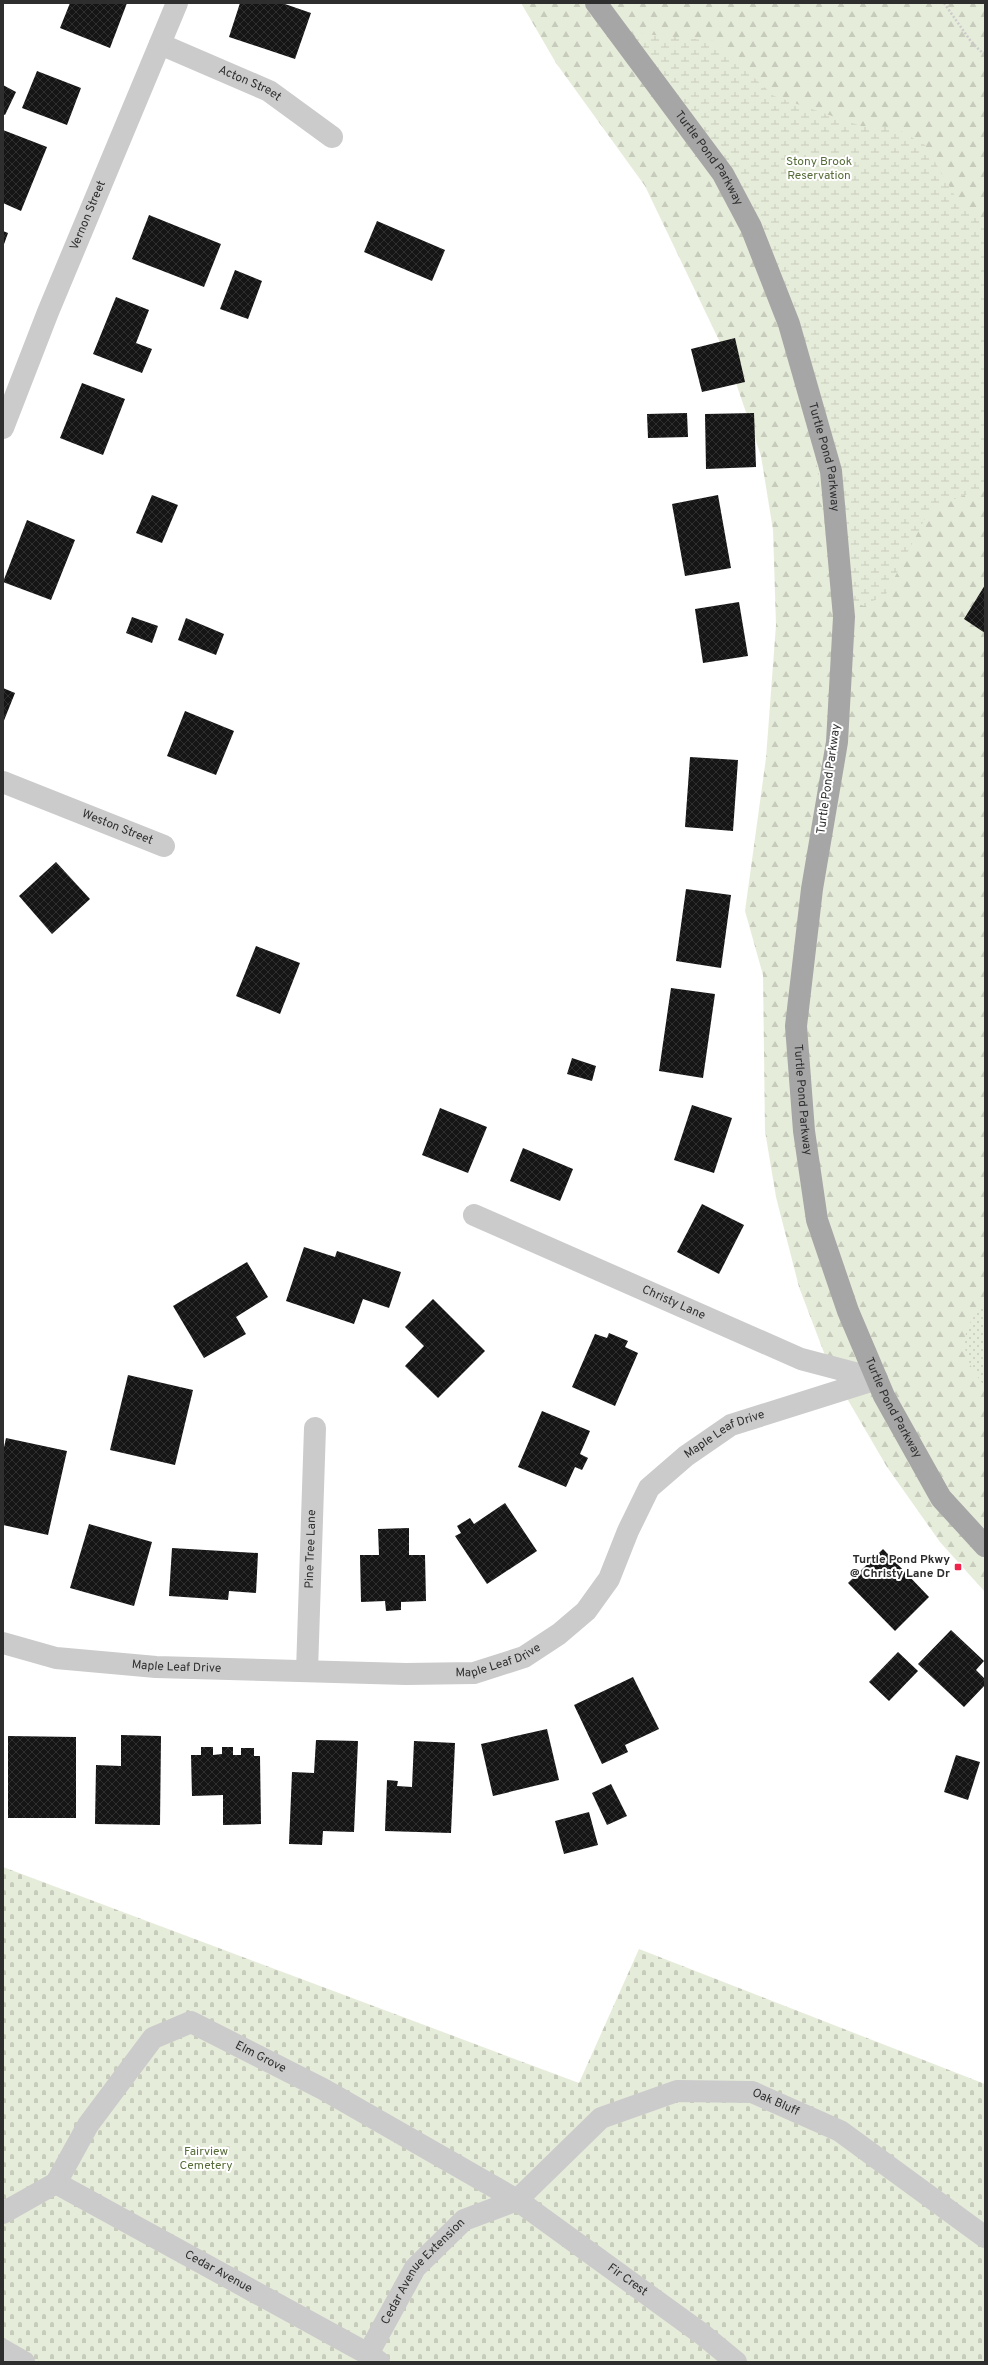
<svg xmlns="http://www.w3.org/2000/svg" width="988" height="2365" viewBox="0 0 988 2365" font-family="Overpass,sans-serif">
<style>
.forest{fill:url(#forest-firs)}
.wetland{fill:url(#wetland-marsh)}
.cemetery{fill:url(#cemetery-stones)}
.park{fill:url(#park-dots)}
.building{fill:url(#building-cross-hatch)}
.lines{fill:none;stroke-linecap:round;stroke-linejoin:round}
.path{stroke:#cbcbcb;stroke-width:2.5;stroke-dasharray:2 2;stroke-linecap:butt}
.minor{stroke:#cbcbcb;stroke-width:22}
.major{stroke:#a6a6a6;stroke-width:22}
.poi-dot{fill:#f0244a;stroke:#fff;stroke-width:1.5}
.labels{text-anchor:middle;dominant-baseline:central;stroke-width:4;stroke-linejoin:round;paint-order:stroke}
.street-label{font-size:12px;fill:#2e2e2e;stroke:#fff}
.park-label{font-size:12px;fill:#566c38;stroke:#fff}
.poi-label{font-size:12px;font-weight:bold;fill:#2e2e2e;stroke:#fff;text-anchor:end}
</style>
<defs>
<pattern id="forest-firs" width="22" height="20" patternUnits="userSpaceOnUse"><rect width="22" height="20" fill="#e6ecda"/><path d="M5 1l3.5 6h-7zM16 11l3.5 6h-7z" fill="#c6cbbb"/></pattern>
<pattern id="wetland-marsh" width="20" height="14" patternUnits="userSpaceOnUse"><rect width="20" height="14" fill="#e6ecda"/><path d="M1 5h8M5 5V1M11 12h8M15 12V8" fill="none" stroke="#c6cbbb"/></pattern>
<pattern id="cemetery-stones" width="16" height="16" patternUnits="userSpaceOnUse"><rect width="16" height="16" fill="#e6ecda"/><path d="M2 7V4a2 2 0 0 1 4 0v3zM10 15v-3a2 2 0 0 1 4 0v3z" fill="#c6cbbb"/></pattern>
<pattern id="park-dots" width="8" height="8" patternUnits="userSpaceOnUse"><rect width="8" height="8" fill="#e6ecda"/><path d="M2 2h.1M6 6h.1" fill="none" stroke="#c6cbbb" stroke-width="1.8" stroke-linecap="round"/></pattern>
<pattern id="building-cross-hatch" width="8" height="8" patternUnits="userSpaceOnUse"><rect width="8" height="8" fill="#151515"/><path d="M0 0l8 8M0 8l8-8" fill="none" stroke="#2f2f2f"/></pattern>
</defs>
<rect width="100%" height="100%" fill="#fff"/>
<path class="forest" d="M521,3H985V1592L940,1542L887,1467L831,1371L799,1287L776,1197L765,1131L763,975L745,911L766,758L776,625L773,530L761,456L727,357L645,186L556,63Z"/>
<path class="wetland" d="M634,33L714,41L774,96L861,126L894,127L925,145L958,201L985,225V487L930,509L886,594L864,606L849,601L832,583L814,444L759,247L661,98Z"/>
<path class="cemetery" d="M3,1867L579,2083L639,1949L985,2084V2362H3Z"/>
<path class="park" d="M985,1301V1387C958,1353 958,1333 985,1301Z"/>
<g class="building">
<path d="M70,3H127L110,48L60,28Z"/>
<path d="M240,3H282L311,13L295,59L229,37Z"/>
<path d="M37,71L81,88L67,125L22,108Z"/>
<path d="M3,85L16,92L5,115L3,114Z"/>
<path d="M3,130L47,147L21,211L3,203Z"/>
<path d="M149,215L221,244L204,287L132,259Z"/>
<path d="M377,221L445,250L432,281L364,252Z"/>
<path d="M3,231L8,233L3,247Z"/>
<path d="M235,270L262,281L248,319L220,309Z"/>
<path d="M116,297L149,310L136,343L152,349L142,373L93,354Z"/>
<path d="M735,338L745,382L702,392L691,349Z"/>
<path d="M82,383L125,399L103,455L60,438Z"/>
<path d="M687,413L688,437L648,438L647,414Z"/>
<path d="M754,413L756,467L706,469L705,414Z"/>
<path d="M152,495L178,505L162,543L136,533Z"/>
<path d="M718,495L731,568L685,576L672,504Z"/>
<path d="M27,520L75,540L51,600L3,582Z"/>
<path d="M985,585V633L964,619Z"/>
<path d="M739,602L748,656L703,663L695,609Z"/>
<path d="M132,617L158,626L152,643L126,633Z"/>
<path d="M186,618L224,634L216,655L178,640Z"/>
<path d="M3,688L15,693L3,723Z"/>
<path d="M185,711L234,731L216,775L167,756Z"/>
<path d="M690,757L738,760L733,831L685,827Z"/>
<path d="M56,862L90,899L52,934L19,896Z"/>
<path d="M686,889L731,895L721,968L676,961Z"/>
<path d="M256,946L300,963L280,1014L236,996Z"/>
<path d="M671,988L715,994L703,1078L659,1071Z"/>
<path d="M572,1058L596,1066L592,1081L567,1074Z"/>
<path d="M692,1105L732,1118L714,1173L674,1160Z"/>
<path d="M440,1108L487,1127L468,1173L422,1155Z"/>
<path d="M523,1148L573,1169L560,1201L510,1181Z"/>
<path d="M702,1204L744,1225L719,1274L677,1252Z"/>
<path d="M304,1247L335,1257L337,1251L401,1272L389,1308L363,1299L354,1324L286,1301Z"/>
<path d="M247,1262L268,1297L236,1317L246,1334L204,1358L173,1306Z"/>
<path d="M433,1299L485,1351L438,1398L405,1366L424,1346L405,1327Z"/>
<path d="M609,1333L628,1341L625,1347L638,1353L615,1406L572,1387L595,1334L607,1338Z"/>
<path d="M128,1375L193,1390L175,1465L110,1450Z"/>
<path d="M542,1411L590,1431L580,1454L588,1458L582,1470L575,1467L566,1487L518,1467Z"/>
<path d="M6,1438L67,1451L48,1535L3,1525V1452Z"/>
<path d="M505,1503L537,1551L487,1584L455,1536L461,1533L457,1526L470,1518L474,1524Z"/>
<path d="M89,1524L152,1542L134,1606L70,1588Z"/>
<path d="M409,1528V1555H425L426,1601L401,1602V1610L386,1611L385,1601L361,1602L360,1555H379L378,1529Z"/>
<path d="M172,1548L258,1553L256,1593L229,1591L228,1600L169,1596Z"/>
<path d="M883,1549L929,1597L895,1631L848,1583Z"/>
<path d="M951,1630L984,1661L976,1670L985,1679V1685L964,1707L918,1664Z"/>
<path d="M898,1652L918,1671L889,1701L869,1682Z"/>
<path d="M633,1677L659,1729L625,1745L628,1752L602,1764L574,1705Z"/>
<path d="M547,1729L559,1780L493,1796L481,1744Z"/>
<path d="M121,1735L161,1736L160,1825L95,1824L96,1765L121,1766Z"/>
<path d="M8,1736L76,1737V1818H8Z"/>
<path d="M316,1740L358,1741L354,1832L323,1831L322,1845L289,1844L292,1772L314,1773Z"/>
<path d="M414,1741L455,1743L451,1833L385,1831L387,1780L398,1781L397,1786L412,1787Z"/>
<path d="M201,1747H213V1755L222,1754V1747H233V1755H241V1748H254V1756H260L261,1824L223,1825V1795L192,1796L191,1755H201Z"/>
<path d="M956,1755L980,1762L968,1800L944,1792Z"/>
<path d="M611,1784L627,1816L607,1825L592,1793Z"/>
<path d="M589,1812L598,1845L564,1854L555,1821Z"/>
</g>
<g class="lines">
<path class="path" d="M944,3L972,43L985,55"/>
<g class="minor">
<path id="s1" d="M160,44L269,91L332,137"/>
<path id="s2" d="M3,428L48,312L177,3"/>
<path id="s3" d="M3,782L164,846"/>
<path id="s4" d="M474,1215L801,1359L877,1379"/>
<path id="s5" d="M3,1643L56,1658L156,1667L406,1674L474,1673L524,1657L559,1634L586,1611L609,1579L628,1531L649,1488L686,1456L731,1425L877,1379"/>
<path id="s6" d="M307,1671L315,1428"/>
<path id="s7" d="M56,2183L88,2125L153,2038L191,2022L323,2089L517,2200L702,2334L736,2362"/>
<path id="s8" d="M56,2183L368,2354L379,2362"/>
<path d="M3,2213L56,2183"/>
<path d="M3,2350L24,2362"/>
<path id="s9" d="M368,2354L415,2268L464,2220L517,2200L601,2118L677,2091L752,2092L840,2131L985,2237"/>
</g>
<path class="major" id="s10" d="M596,3L723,174L751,227L789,324L831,471L844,617L837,742L812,889L796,1026L804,1131L817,1220L848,1311L884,1396L941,1498L985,1546"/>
</g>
<rect class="poi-dot" x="954" y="1563" width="8" height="8" rx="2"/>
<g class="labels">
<g class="street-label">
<text stroke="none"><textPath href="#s1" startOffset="98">Acton Street</textPath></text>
<text stroke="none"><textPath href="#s10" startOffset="192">Turtle Pond Parkway</textPath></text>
<text stroke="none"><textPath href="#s2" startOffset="229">Vernon Street</textPath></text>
<text stroke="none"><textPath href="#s10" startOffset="515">Turtle Pond Parkway</textPath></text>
<text transform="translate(829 779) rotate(-82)">Turtle Pond Parkway</text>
<text stroke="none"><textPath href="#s3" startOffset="123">Weston Street</textPath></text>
<text stroke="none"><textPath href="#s10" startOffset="1163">Turtle Pond Parkway</textPath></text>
<text stroke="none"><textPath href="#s4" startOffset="218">Christy Lane</textPath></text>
<text stroke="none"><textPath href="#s10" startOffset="1487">Turtle Pond Parkway</textPath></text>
<text stroke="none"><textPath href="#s5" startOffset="836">Maple Leaf Drive</textPath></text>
<text stroke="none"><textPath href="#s6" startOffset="122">Pine Tree Lane</textPath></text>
<text stroke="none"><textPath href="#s5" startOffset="500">Maple Leaf Drive</textPath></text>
<text stroke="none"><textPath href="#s5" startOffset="176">Maple Leaf Drive</textPath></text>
<text stroke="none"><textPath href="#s7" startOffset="294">Elm Grove</textPath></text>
<text stroke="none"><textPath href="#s9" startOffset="522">Oak Bluff</textPath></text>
<text stroke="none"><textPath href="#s8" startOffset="185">Cedar Avenue</textPath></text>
<text stroke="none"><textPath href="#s9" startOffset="100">Cedar Avenue Extension</textPath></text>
<text stroke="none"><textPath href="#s7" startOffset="724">Fir Crest</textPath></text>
</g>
<g class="park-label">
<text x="819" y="162">Stony Brook<tspan x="819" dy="14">Reservation</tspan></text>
<text x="206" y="2152">Fairview<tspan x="206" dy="14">Cemetery</tspan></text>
</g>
<g class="poi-label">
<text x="950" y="1560">Turtle Pond Pkwy<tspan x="950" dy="14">@ Christy Lane Dr</tspan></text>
</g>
</g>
<rect width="988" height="2365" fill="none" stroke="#2e2e2e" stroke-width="8"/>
</svg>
